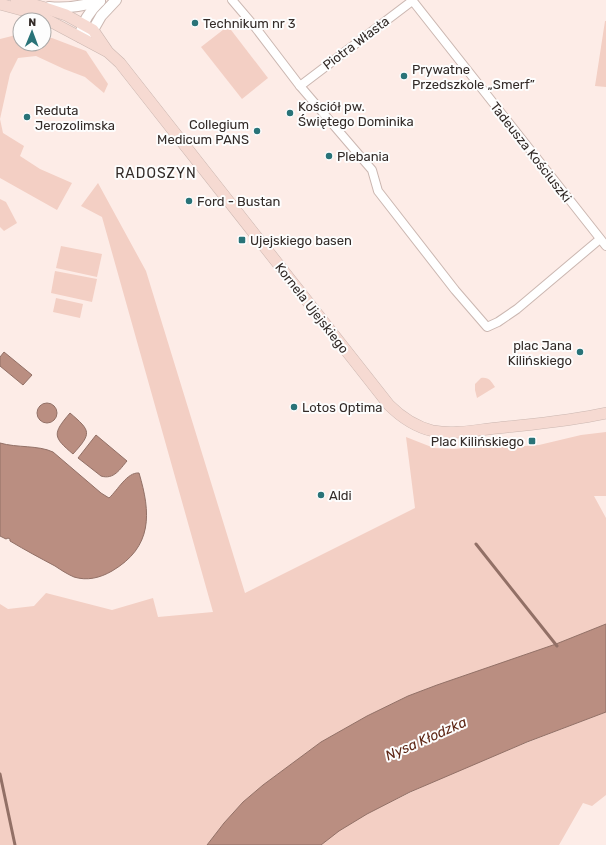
<svg xmlns="http://www.w3.org/2000/svg" width="606" height="845" viewBox="0 0 606 845" font-family="Rubik,sans-serif">
<style>
.green{fill:#f3cfc4}
.water{fill:#ba8e81;stroke:#927066}
.lines{fill:none;stroke-linecap:round;stroke-linejoin:round}
.stream{stroke:#927066;stroke-width:3}
.minor-casing{stroke:#cbb7b1;stroke-width:10}
.tertiary-casing{stroke:#cbb7b1;stroke-width:12}
.secondary-casing{stroke:#cbb7b1;stroke-width:12}
.minor{stroke:#fff;stroke-width:8}
.tertiary{stroke:#fff;stroke-width:10}
.secondary{stroke:#f6dad2;stroke-width:11}
.poi-dot{fill:#297378;stroke:#fdfdfd;stroke-width:1.5}
.labels{text-anchor:middle;dominant-baseline:central;stroke-width:4;stroke-linejoin:round;paint-order:stroke}
.poi-label{font-size:13px;fill:#332b28;stroke:#fdfdfd;text-anchor:start}
.street-label{font-size:13px;fill:#332b28;stroke:#fdfdfd}
.neighbourhood-label{font-size:14px;letter-spacing:1px;fill:#332b28;stroke:#fdfdfd}
.water-label{font-size:14px;font-style:italic;fill:#5e2615;stroke:#fdfdfd}
</style>
<rect width="100%" height="100%" fill="#fdece7"/>
<g class="green">
<path d="M605,21H606V87L595,86Z"/>
<path d="M228,26L268,78L242,99L201,47Z"/>
<path d="M20,34V44H44V37L52,38L86,51L108,84L104,93L85,77L64,69L36,56L18,58L10,74L0,119L3,133L24,146L20,156L40,169L72,183L57,210L0,178V39Z"/>
<path d="M98,183L146,271L245,593L415,508L406,437L434,448L454,449L484,446L512,447L539,445L581,435L606,432V496H594L606,518V624L556,644L437,685L408,696L367,716L321,742L263,785L243,802L224,823L207,845H0V604L8,609L34,606L46,593L112,610L153,598L158,617L213,612L102,217L81,206Z"/>
<path d="M0,199L6,202L17,223L4,231L0,227Z"/>
<path d="M61,246L102,254L97,277L56,268Z"/>
<path d="M55,271L97,279L92,302L51,293Z"/>
<path d="M56,298L83,304L80,318L53,312Z"/>
<path d="M481,378C489,377 491,381 495,387L477,398L475,390V384Z"/>
<path d="M606,712V795L592,806L583,803L559,845H321C341,826 367,814 391,802C460,767 534,740 606,712Z"/>
</g>
<g class="water">
<path d="M4,352L32,375L23,385L0,366V357Z"/>
<circle cx="47" cy="413" r="10"/>
<path d="M70,413C91,431 92,433 73,454C53,437 52,434 70,413Z"/>
<path d="M96,435L127,461C120,469 114,480 101,476L78,458Z"/>
<path d="M0,443C17,448 38,445 53,452L101,493L109,498C118,490 127,472 139,473C151,513 153,547 112,571C100,578 87,581 74,577C67,574 61,570 55,566C40,558 25,550 10,541V539L8,538L6,539L0,536Z"/>
<path d="M606,624V712L527,742L410,792L367,814L339,831L321,845H207L224,823L243,802L263,785L321,742L367,716L408,696L437,685L556,644Z"/>
</g>
<g class="lines">
<g class="stream">
<path d="M476,544L557,646"/>
<path d="M0,774L15,845"/>
</g>
<defs>
<g id="minor">
<path d="M232,0L255,27L300,86L372,170L378,191L455,290L487,327L498,322L517,309L600,239"/>
<path d="M412,0L606,246"/>
<path d="M300,86L412,1"/>
</g>
<g id="tertiary">
<path d="M49,7C67,9 83,6 100,1"/>
<path d="M81,31C84,19 91,10 100,1"/>
<path d="M80,37L93,30L101,16L116,0"/>
</g>
<g id="secondary">
<path d="M16,0L42,7L66,15L93,30L108,52L120,63L153,105L389,405C401,417 416,427 433,431C454,435 476,430 497,428C533,424 570,421 606,413"/>
<path d="M0,4L33,13L46,19L106,51"/>
</g>
</defs>
<use href="#minor" class="minor-casing"/>
<use href="#tertiary" class="tertiary-casing"/>
<use href="#secondary" class="secondary-casing"/>
<use href="#minor" class="minor"/>
<use href="#tertiary" class="tertiary"/>
<use href="#secondary" class="secondary"/>
</g>
<g class="poi-dot">
<circle cx="195" cy="23" r="4"/>
<circle cx="404" cy="76" r="4"/>
<circle cx="290" cy="113" r="4"/>
<circle cx="27" cy="117" r="4"/>
<circle cx="257" cy="131" r="4"/>
<circle cx="329" cy="156" r="4"/>
<circle cx="189" cy="201" r="4"/>
<rect x="238" y="236" width="8" height="8" rx="2"/>
<circle cx="580" cy="352" r="4"/>
<circle cx="294" cy="407" r="4"/>
<rect x="528" y="437" width="8" height="8" rx="2"/>
<circle cx="321" cy="495" r="4"/>
</g>
<g class="labels">
<g class="poi-label">
<text x="203" y="23">Technikum nr 3</text>
<text x="412" y="69">Prywatne<tspan x="412" dy="15">Przedszkole „Smerf”</tspan></text>
<text x="298" y="106">Kościół pw.<tspan x="298" dy="15">Świętego Dominika</tspan></text>
<text x="35" y="110">Reduta<tspan x="35" dy="15">Jerozolimska</tspan></text>
<text x="249" y="124" text-anchor="end">Collegium<tspan x="249" dy="15">Medicum PANS</tspan></text>
<text x="337" y="156">Plebania</text>
<text x="197" y="201">Ford - Bustan</text>
<text x="250" y="240">Ujejskiego basen</text>
<text x="572" y="345" text-anchor="end">plac Jana<tspan x="572" dy="15">Kilińskiego</tspan></text>
<text x="302" y="407">Lotos Optima</text>
<text x="524" y="441" text-anchor="end">Plac Kilińskiego</text>
<text x="329" y="495">Aldi</text>
</g>
<g class="street-label">
<text transform="translate(356 43) rotate(-37)">Piotra Własta</text>
<text transform="translate(531 152) rotate(52)">Tadeusza Kościuszki</text>
<text transform="translate(312 308) rotate(52)">Kornela Ujejskiego</text>
</g>
<g class="neighbourhood-label">
<text x="156" y="173">RADOSZYN</text>
</g>
<g class="water-label">
<text transform="translate(426 739) rotate(-24)">Nysa Kłodzka</text>
</g>
</g>
<g transform="translate(32 32) rotate(1)"><circle r="19" fill="#fdfdfd" stroke="#aca9a8"/>
<path d="M0-3L7 15L0 10L-7 15Z" fill="#297378"/>
<text y="-6" font-size="11" font-weight="bold" text-anchor="middle" fill="#332b28">N</text>
</g>
</svg>
